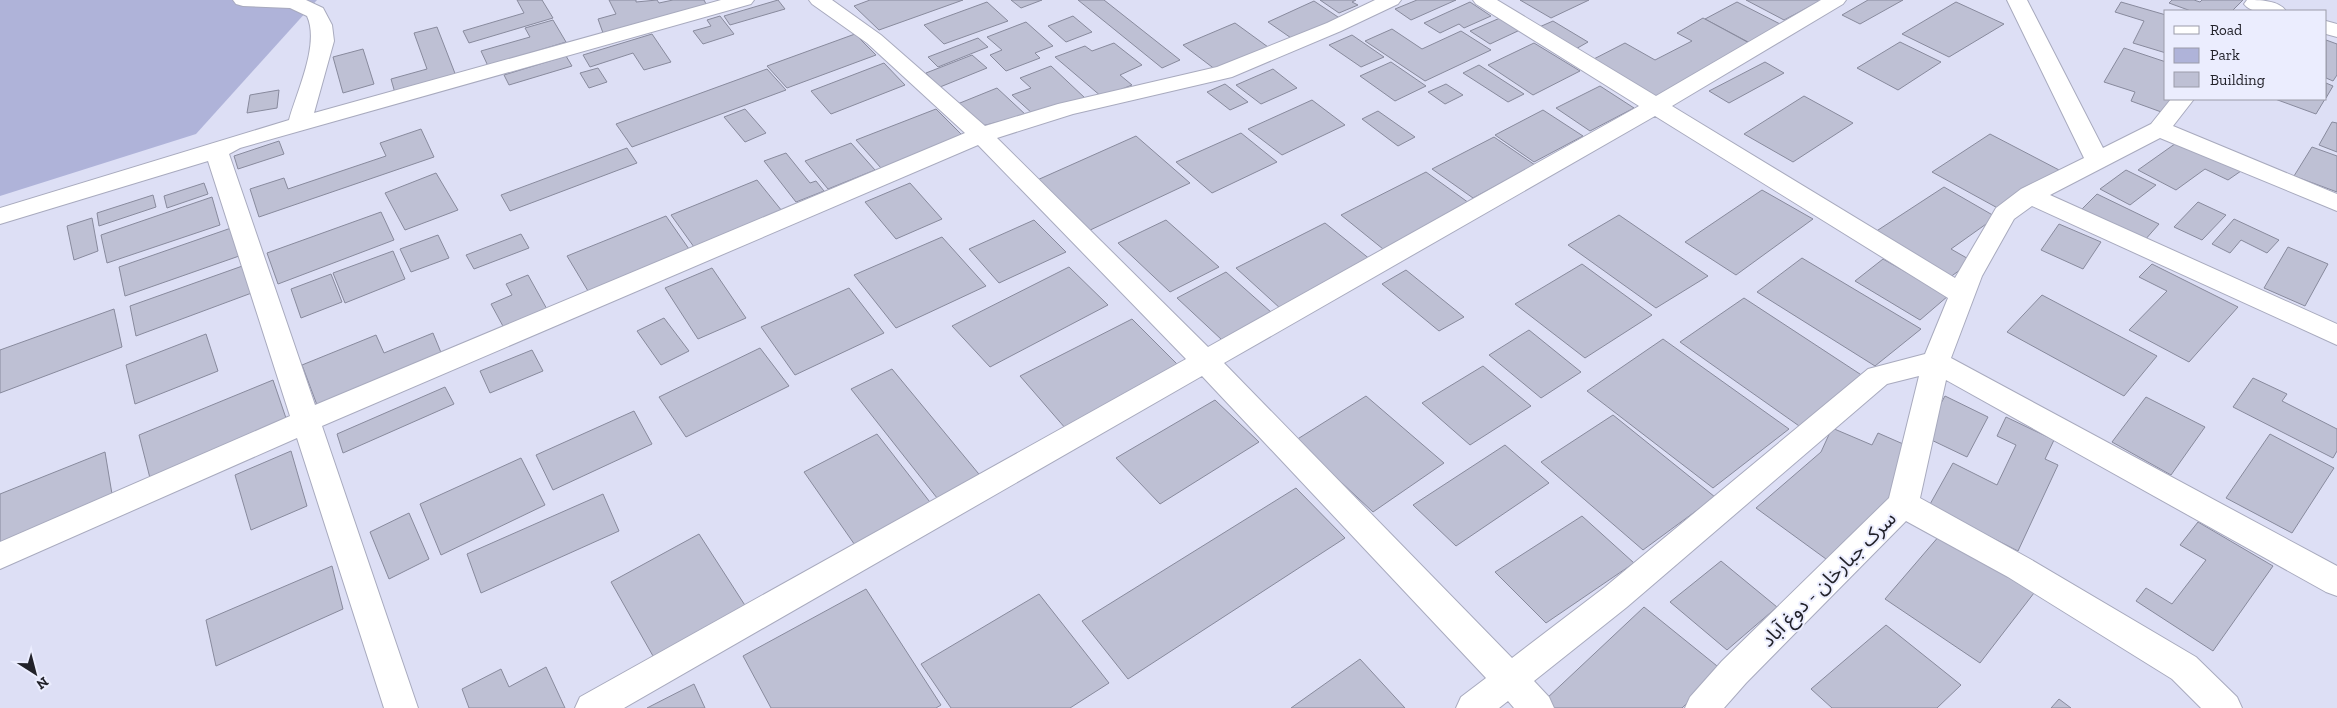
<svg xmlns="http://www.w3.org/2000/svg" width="2337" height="708" viewBox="0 0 2337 708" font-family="'Zilla Slab','Noto Sans Arabic',serif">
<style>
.green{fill:#afb3d9}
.building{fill:#bec0d4;stroke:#888a9d}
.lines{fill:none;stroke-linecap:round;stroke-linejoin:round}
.minor-casing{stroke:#a8aabe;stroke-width:2}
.minor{fill:#fff;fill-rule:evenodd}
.labels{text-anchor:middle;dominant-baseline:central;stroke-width:4;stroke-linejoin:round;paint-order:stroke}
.street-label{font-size:20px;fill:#22222a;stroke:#ebedfe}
</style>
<rect width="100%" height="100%" fill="#dddff5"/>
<path class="green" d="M0,0H317L196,134L0,196Z"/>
<g class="building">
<path d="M517,0H542L553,18L469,43L463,31L524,13Z"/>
<path d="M609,0H636V2L657,0L659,3L673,0H704L707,6L603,33L598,19L616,14Z"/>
<path d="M778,0L785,9L730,25L724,16Z"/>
<path d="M870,0H963L879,30L854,6Z"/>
<path d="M1011,0H1042L1021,8Z"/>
<path d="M1078,0H1104L1180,60L1162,68Z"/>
<path d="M1320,0H1356L1352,2L1358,5L1339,13Z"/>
<path d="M1417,0H1456L1411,20L1395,9Z"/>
<path d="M1520,0H1589L1551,18Z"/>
<path d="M1746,0H1822L1784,20Z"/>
<path d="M1868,0H1903L1860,24L1842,15Z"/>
<path d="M2172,0H2194L2200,2L2202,0H2243L2232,11H2191L2169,3Z"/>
<path d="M1314,1L1341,19L1294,40L1268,22Z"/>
<path d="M987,2L1008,21L944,44L924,25Z"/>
<path d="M1470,2L1491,16L1464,28L1459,24L1440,33L1424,23Z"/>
<path d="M1737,2L1782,25L1750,43L1705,19Z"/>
<path d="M1956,2L2004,24L1949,57L1902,34Z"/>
<path d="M2121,2L2166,15V53L2133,43L2144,21L2115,12Z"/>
<path d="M720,16L734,34L703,44L693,31L711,26L707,20Z"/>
<path d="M1073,16L1092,32L1066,42L1048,26Z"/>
<path d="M1500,18L1520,30L1490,44L1470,31Z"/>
<path d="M1703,18L1751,44L1652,100L1588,62L1625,43L1655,60L1692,41L1677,33Z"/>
<path d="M553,20L566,42L488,66L481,51L530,37L525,28Z"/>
<path d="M1553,21L1588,42L1574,50L1537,28Z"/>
<path d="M1026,22L1053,46L1035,53L1040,58L1006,71L990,55L1002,50L987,37Z"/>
<path d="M1235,23L1268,47L1216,70L1183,45Z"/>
<path d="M437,27L456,76L395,93L391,79L427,69L414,33Z"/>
<path d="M1392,29L1422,49L1461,31L1491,50L1425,81L1365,41Z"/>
<path d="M652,34L671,62L644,70L633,53L590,67L583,55Z"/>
<path d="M855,34L876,55L787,88L767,66Z"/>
<path d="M1352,35L1384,57L1361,67L1329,45Z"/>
<path d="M978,38L988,47L938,67L928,57Z"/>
<path d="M2326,40L2337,44V75L2333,81L2326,78Z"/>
<path d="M1900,42L1941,62L1898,90L1857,68Z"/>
<path d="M1114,43L1142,65L1120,75L1132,85L1102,97L1055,57L1085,46L1092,51Z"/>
<path d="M1534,43L1580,71L1533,95L1488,65Z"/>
<path d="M2124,48L2166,62V99H2171L2164,113L2131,101L2135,92L2104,82Z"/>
<path d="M363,49L374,84L343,93L333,57Z"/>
<path d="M972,55L987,68L940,87L926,73Z"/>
<path d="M566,56L572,66L509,85L504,75Z"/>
<path d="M1391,62L1426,86L1395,101L1360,76Z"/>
<path d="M1765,62L1784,73L1729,103L1709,91Z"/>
<path d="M884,63L905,85L831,114L811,91Z"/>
<path d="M1479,65L1524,94L1508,102L1463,73Z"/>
<path d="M1051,66L1085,98L1033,114L1012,95L1031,88L1020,78Z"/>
<path d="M598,68L607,82L589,88L580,73Z"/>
<path d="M767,69L786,90L632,147L616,124Z"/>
<path d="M1273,69L1297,88L1261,104L1236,85Z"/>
<path d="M2326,83L2333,86L2326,98Z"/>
<path d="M1225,84L1248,102L1230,110L1207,92Z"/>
<path d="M1446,84L1463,95L1445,104L1428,92Z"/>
<path d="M1600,86L1634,108L1590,131L1556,108Z"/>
<path d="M997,88L1026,115L978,127L955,105Z"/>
<path d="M279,90L277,108L247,113L250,95Z"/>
<path d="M1804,96L1853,123L1793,162L1744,134Z"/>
<path d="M2275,99H2325L2316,114Z"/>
<path d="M1312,100L1345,125L1282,155L1248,129Z"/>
<path d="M745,109L766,133L745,142L724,117Z"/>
<path d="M936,109L962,135L881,168L856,140Z"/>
<path d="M1543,110L1583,136L1534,162L1495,135Z"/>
<path d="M1378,111L1415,137L1398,146L1362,119Z"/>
<path d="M2332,122L2337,123V152L2319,145Z"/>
<path d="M421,129L434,157L259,217L250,189L284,178L288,189L386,156L380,143Z"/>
<path d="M1241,133L1277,162L1212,193L1176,162Z"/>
<path d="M1990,134L2061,171L2003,211L1932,172Z"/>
<path d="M1136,136L1190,183L1086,232L1035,181Z"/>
<path d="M1494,137L1535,165L1473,198L1432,169Z"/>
<path d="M279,141L284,154L238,169L234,156Z"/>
<path d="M2179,141L2241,171L2228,180L2205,169L2176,190L2138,170Z"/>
<path d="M851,143L875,170L828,189L805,161Z"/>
<path d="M2312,147L2337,156V192L2294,176Z"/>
<path d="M627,148L637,163L510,211L501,195Z"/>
<path d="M786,153L810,183L816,181L824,191L796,202L764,161Z"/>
<path d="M2126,170L2156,185L2130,205L2100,189Z"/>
<path d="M1426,172L1469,203L1383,249L1341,215Z"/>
<path d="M436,173L458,210L405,230L385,193Z"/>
<path d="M757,180L782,211L694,247L671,215Z"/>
<path d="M204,183L208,194L167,208L164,196Z"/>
<path d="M910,183L942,219L896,239L865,202Z"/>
<path d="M1944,187L1996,217L1951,249L1972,261L1949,278L1875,232Z"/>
<path d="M1762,190L1813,219L1736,275L1685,242Z"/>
<path d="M2097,194L2159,224L2144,241L2081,210Z"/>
<path d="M153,195L156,207L99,226L97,213Z"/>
<path d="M212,197L220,225L107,263L101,235Z"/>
<path d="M2198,202L2226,215L2202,240L2174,227Z"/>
<path d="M381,212L394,240L278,284L267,253Z"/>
<path d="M1619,215L1708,276L1656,308L1568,245Z"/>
<path d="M666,216L689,249L588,291L567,256Z"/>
<path d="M92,218L98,251L74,260L67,226Z"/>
<path d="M2234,219L2279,240L2267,253L2241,240L2230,253L2212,244Z"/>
<path d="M1034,220L1066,252L999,283L969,249Z"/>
<path d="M1166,220L1219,267L1170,292L1118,243Z"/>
<path d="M1325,223L1371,260L1281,309L1236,268Z"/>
<path d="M2059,224L2101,242L2083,269L2041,250Z"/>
<path d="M234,227L242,255L125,296L119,267Z"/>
<path d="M521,234L529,248L474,269L466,255Z"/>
<path d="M438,235L449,258L411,272L400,249Z"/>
<path d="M942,237L986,286L896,328L854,275Z"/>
<path d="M2288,247L2328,264L2305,306L2264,288Z"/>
<path d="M393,251L405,279L345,303L333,273Z"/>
<path d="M1802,258L1921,329L1875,366L1757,292Z"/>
<path d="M1883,259L1948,296L1920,320L1855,281Z"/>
<path d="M248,264L257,291L136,336L130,306Z"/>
<path d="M1582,264L1652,315L1585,358L1515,304Z"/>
<path d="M2152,264L2238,307L2189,362L2129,330L2167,291L2139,277Z"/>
<path d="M1069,267L1108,305L990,367L952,326Z"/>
<path d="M712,268L746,318L698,339L665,288Z"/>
<path d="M1406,270L1464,317L1439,331L1382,284Z"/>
<path d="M1226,272L1272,313L1222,340L1177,298Z"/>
<path d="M331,274L342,302L301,318L291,289Z"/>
<path d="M528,275L548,311L504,328L491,304L512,295L506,284Z"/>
<path d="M849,288L884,333L795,375L761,327Z"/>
<path d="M2042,295L2157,356L2124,396L2007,332Z"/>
<path d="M1744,298L1866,378L1802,428L1680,342Z"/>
<path d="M114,309L122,347L0,393V350Z"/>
<path d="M664,318L689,351L661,365L637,331Z"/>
<path d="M1132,319L1180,367L1066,429L1020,376Z"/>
<path d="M1529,330L1581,372L1541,398L1489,355Z"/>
<path d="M433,333L442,355L317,405L302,365L376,335L384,353Z"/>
<path d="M206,334L218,371L135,404L126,365Z"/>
<path d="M1663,339L1789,429L1713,488L1587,391Z"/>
<path d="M760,348L789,386L686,437L659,397Z"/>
<path d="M532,350L543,371L490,393L480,371Z"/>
<path d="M1483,366L1531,406L1470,445L1422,403Z"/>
<path d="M892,369L983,479L941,503L851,389Z"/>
<path d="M2253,378L2287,394L2282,401L2337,429V451L2333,458L2233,407Z"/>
<path d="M273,380L288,424L151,482L139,435Z"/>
<path d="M445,387L454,404L343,453L337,434Z"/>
<path d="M1366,396L1444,463L1373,512L1296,440Z"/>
<path d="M1945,396L1988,417L1967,457L1923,436Z"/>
<path d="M2146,397L2205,427L2171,475L2112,442Z"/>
<path d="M1215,400L1259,442L1160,504L1116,458Z"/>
<path d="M634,411L652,444L553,490L536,455Z"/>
<path d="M1613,415L1715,497L1643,550L1541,462Z"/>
<path d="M2006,417L2054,440L2045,459L2058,465L2018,551L1929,506L1953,463L1997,485L2016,445L1997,436Z"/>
<path d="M1832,428L1872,445L1878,433L1910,447L1890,499L1826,559L1756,508L1821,452Z"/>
<path d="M877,434L933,506L857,548L804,472Z"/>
<path d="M2270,434L2334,468L2292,533L2226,498Z"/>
<path d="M1505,445L1549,483L1456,546L1413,505Z"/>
<path d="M291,451L307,506L251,530L235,475Z"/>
<path d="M105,452L113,500L0,546V494Z"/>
<path d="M521,458L545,505L441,555L420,504Z"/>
<path d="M1296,488L1345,538L1128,679L1082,621Z"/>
<path d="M603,494L619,531L481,593L467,554Z"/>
<path d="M409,513L429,559L389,579L370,532Z"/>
<path d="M1582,516L1634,563L1546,623L1495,572Z"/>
<path d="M2198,522L2273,566L2213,651L2136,601L2146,588L2172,604L2206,560L2180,545Z"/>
<path d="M699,534L748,610L657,663L611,582Z"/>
<path d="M1940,535L2034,593L1980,663L1885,599Z"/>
<path d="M1721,561L1777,607L1727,650L1670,602Z"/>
<path d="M332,566L343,609L216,666L206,620Z"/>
<path d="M866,589L941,705L936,708H771L743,656Z"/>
<path d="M1039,594L1109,683L1070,708H951L921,664Z"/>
<path d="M1644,607L1722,670L1682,708H1553L1545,700Z"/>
<path d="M1886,625L1961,685L1937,708H1832L1811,689Z"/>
<path d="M1360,659L1405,708H1291Z"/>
<path d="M546,667L565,708H469L462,689L501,669L509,687Z"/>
<path d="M694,684L705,708H647Z"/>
<path d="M2059,699L2071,708H2051Z"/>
</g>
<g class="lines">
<defs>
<g id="minor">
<path d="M233,0H306L323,8L332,25L334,41L314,113L721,0H754L751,4L307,129L240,148L229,154L315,405L965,133L867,43L812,4L809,0H832L881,35L985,126L1058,104L1217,67L1327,23L1375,0H1401L1398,4L1341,31L1232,77L1073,114L997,138L1208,347L1639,106L1476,4L1473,0H1497L1656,96L1821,0H1846L1843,4L1672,106L1955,278L1996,208L2021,189L2084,158L2007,0H2027L2103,148L2151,124L2171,99H2194L2173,126L2337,194V211L2160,138L2050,195L2337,324V345L2032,206L2014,219L1982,276L1951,358L2337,566V596L2326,592L1946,380L1920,498L2030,559L2196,657L2237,697L2242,708H2201L2172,679L2008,577L1906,521L1746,683L1724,708H1685L1690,697L1722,661L1889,498L1919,376L1887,384L1627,607L1534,681L1549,697L1554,708H1514L1508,701L1499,708H1456L1461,697L1486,678L1202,376L624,708H575L580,697L1186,359L978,145L322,426L418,708H384L297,438L0,569V542L290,416L208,161L0,224V208L289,120C297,91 320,44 307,16L290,8L243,6L236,4ZM1655,116L1948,298L1925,354L1868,369L1605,587L1512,658L1224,363Z"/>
<path d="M2247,0C2259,0 2279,0 2286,11C2274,12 2252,15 2244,4Z"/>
<path d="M2326,21L2337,24V37L2326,34Z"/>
</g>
</defs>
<use href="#minor" class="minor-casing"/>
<use href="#minor" class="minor"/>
</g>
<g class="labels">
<g class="street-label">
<text transform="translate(1828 579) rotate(-45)">سرک جبارخان - دوغ آباد</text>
</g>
</g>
<rect x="2164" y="10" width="162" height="90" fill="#ebedfe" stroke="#9b9ca9"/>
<rect x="2174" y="26" width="25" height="8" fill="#ffffff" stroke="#9b9ca9"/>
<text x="2210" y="35" font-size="15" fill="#22222a">Road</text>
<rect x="2174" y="48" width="25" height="15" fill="#afb3d9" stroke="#9b9ca9"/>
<text x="2210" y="60" font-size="15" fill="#22222a">Park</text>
<rect x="2174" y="72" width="25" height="15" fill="#bec0d4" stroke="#9b9ca9"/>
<text x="2210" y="85" font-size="15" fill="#22222a">Building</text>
<g transform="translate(35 673) rotate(144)" stroke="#ebedfe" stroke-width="4" paint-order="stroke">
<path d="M0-4L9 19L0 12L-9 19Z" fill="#22222a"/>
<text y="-8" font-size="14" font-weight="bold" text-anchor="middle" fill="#22222a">N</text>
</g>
</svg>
